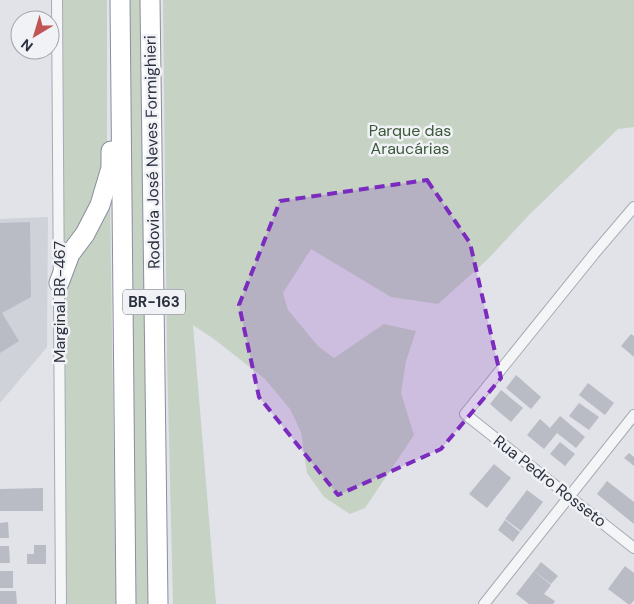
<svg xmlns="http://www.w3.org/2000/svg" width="634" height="604" viewBox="0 0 634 604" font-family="'DM Sans',sans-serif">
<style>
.built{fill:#d0d2da}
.green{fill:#c5d2c4}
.building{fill:#b9bcc5}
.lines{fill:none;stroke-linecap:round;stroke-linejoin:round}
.minor-casing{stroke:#a7aab3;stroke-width:12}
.motorway-casing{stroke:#8a8f9e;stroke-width:21}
.minor{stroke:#f4f5f7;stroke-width:10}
.motorway{stroke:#fff;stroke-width:19}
.marked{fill:#7b2cbf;fill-opacity:0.2;stroke:#7b2cbf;stroke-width:4;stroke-dasharray:10 6;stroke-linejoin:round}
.labels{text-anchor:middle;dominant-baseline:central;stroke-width:5;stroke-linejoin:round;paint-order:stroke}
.shield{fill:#f1f2f6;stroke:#666a76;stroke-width:1}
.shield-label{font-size:15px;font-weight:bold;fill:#2b303f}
.park-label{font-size:16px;fill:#3b593a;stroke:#f1f2f6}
.street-label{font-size:16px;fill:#2b303f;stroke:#f1f2f6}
</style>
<rect width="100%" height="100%" fill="#e2e3e9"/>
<path class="built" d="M48,217L47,347L0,403V219Z"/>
<g class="green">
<path d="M63,0H107V168L98,198L64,254Z"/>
<path d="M126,0H145L151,604H133Z"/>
<path d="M163,0H634V127L618,129L530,214L486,261L438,304L391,297L311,249L283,293L288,310L318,346L334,358L384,324L416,331L406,361L401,393L414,435L365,508L350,514L324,497L307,473L301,432L290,409L265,379L214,339L193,325L216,604H173L167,357Z"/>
<path d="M110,202L116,604H66L64,285L74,261L97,231Z"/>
</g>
<g class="building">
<path d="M30,222L31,297L2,313L19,341L0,353V223Z"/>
<path d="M631,334L634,336V357L621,346Z"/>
<path d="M516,375L541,397L531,409L506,388Z"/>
<path d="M588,383L614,403L605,415L579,395Z"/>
<path d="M501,390L523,408L511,422L490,404Z"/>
<path d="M579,403L599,417L589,430L569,416Z"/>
<path d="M560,416L585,437L576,448L557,433L544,449L527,435L540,419L550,428Z"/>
<path d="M560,442L575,454L565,466L550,454Z"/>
<path d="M629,453L634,457V466L624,458Z"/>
<path d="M494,464L511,478L487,508L469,494Z"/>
<path d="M607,481L634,502V524L597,494Z"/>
<path d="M43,488V511H0V489Z"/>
<path d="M527,490L543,502L521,531L505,519Z"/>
<path d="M505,520L520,532L513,542L498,530Z"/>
<path d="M8,522L9,538H0V523Z"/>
<path d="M34,545H46V564H27V554H34Z"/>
<path d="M0,546H9L10,563H0Z"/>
<path d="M541,562L558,576L551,584L534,571Z"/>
<path d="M625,566L634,573V600L631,604H628L608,589Z"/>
<rect x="0" y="571" width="13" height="17"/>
<path d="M534,571L551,585L544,594L555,601L553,604H529L516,594Z"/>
<path d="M0,591H16L17,604H0Z"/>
</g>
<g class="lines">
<defs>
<g id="minor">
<path d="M57,0L61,604"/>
<path d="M634,207L594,254L465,414L634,548"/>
<path d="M484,604L634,415"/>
</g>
<g id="motorway">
<path d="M120,0L126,604"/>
<path d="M150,0L158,604"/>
<path d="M59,283L70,254L85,234L100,205L111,168V151"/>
</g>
</defs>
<use href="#minor" class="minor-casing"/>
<use href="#motorway" class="motorway-casing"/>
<use href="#minor" class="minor"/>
<use href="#motorway" class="motorway"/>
</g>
<path class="marked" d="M427,180L470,243L501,378L441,449L338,495L259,397L239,305L280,201Z"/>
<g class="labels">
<rect class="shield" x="123" y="289.5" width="62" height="25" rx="4"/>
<g class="shield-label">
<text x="154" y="302">BR-163</text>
</g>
<g class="park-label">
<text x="410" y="130">Parque das<tspan x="410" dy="18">Araucárias</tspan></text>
</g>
<g class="street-label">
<text transform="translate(152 152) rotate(-91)">Rodovia José Neves Formighieri</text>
<text transform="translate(59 302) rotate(-90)">Marginal BR-467</text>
<text transform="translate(550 481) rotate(38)">Rua Pedro Rosseto</text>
</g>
</g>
<g transform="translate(35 35) rotate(218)"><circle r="24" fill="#f1f2f6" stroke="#a2a4ad"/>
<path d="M0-4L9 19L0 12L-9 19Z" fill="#c15454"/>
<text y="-8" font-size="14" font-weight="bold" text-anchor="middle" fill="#2b303f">N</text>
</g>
</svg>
